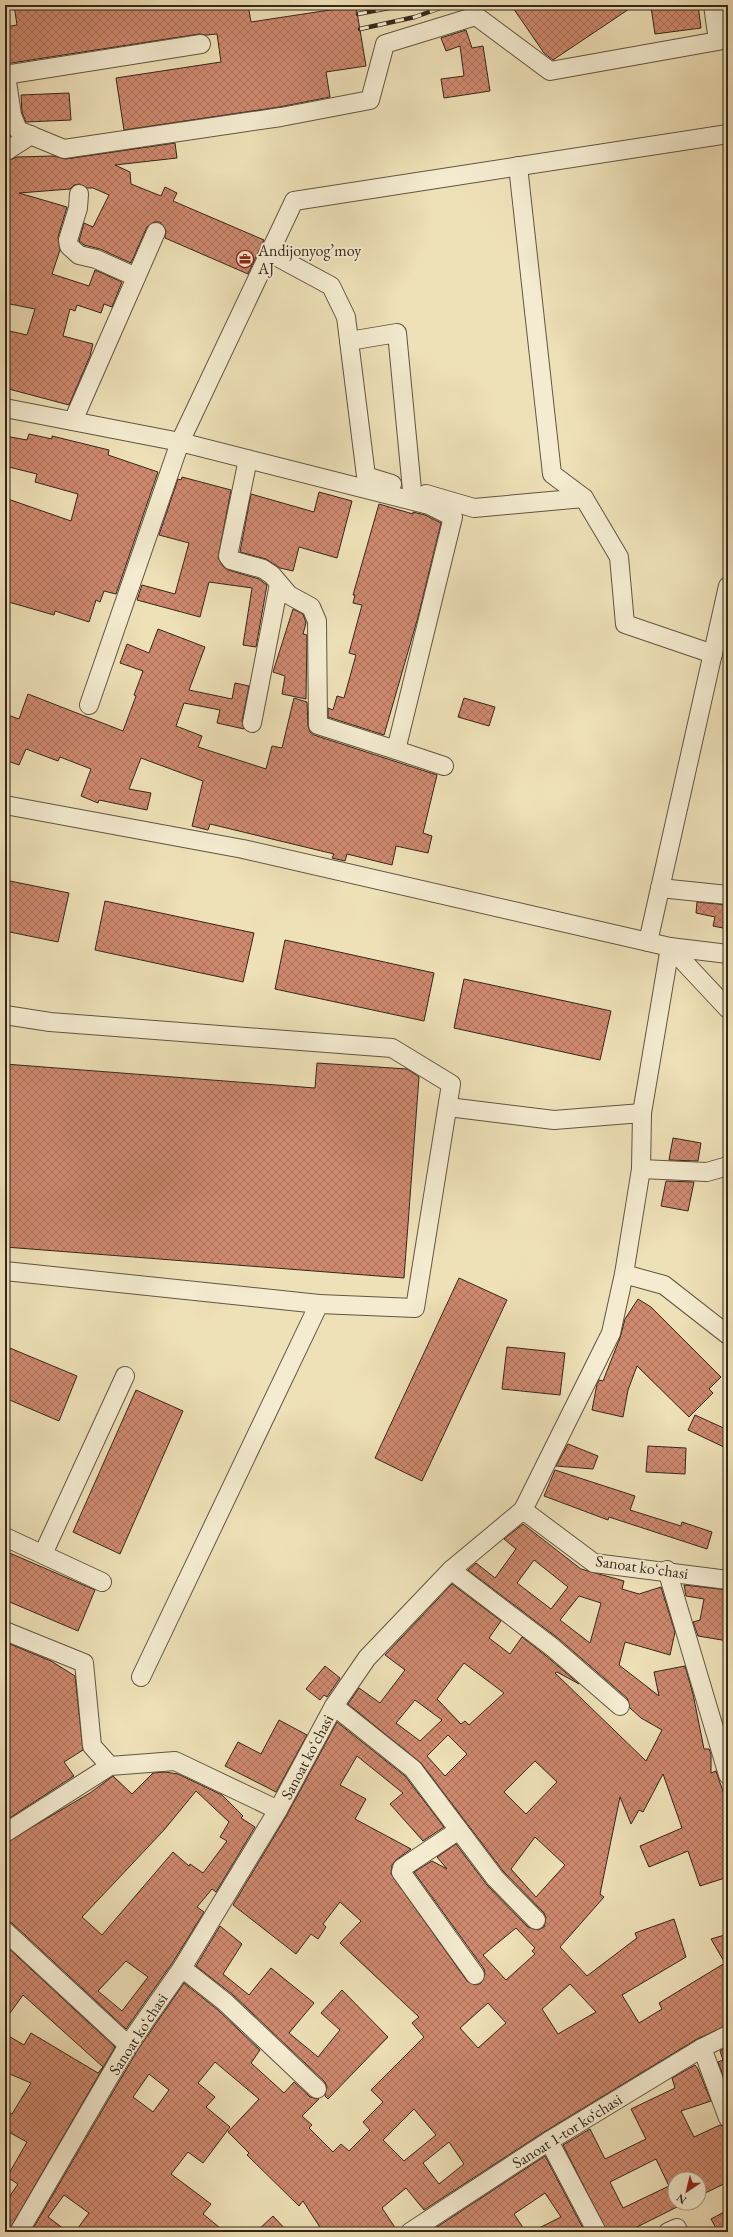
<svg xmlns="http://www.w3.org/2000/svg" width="733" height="2237" viewBox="0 0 733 2237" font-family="'EB Garamond',serif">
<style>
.building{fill:url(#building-cross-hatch);stroke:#34271a;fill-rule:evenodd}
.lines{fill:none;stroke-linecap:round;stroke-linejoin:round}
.minor-casing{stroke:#625541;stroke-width:20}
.minor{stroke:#f4ebd0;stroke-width:18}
.rail-casing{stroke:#34271a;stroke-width:4.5}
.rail{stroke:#f4ebd0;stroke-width:3;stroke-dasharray:9;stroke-linecap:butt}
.labels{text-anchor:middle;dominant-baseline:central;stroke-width:4;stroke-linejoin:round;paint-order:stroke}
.poi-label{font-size:16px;fill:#34271a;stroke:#f4ebd0;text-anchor:start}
.street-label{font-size:16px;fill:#34271a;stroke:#f4ebd0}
</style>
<defs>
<pattern id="building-cross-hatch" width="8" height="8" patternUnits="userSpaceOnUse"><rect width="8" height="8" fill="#cf896f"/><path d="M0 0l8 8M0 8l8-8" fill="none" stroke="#a9705a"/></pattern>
</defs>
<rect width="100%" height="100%" fill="#eee0b7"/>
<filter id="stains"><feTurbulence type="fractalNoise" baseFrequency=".005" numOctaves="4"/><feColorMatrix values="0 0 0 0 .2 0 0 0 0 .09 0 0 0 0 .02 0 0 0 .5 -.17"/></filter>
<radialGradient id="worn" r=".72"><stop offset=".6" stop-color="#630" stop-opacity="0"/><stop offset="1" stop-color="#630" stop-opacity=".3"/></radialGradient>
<g class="building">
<path d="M14,5H248L251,22L356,6L366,66L326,72L330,97L279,107L124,130L116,78L221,62L217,34L206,35L199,34L5,64V27L17,25Z"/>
<path d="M511,5H635L553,60L544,53Z"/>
<path d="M667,5H698L701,28L655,34L651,7Z"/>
<path d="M466,30L472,48L483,46L490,91L444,98L441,79L464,76L460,46L446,51L441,38Z"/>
<path d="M69,93L71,120L26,122L22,112L21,95Z"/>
<path d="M175,143L177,158L115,165L130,172L131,184L161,196L165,187L177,193L173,201L264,240L248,274L165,238L166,230L160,222H154L147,227L131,263L100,249L84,245L79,241L84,223L93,227L109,195L93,188H87L79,184L74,185L70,189L19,193L67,207L58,237L60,250L52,274L89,286L95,270L122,282L112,307L104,304L101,313L77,305L75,311L70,309L63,336L93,344L90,356L69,405L5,388V330L27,335L35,309L5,303V162L17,157L53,156L66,159Z"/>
<path d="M29,434L52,439V436L109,450L108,455L158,472L116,594L104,591L100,602L96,600L89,622L55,611L54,615L5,601V498L71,521L78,494L35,482L37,474L5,466V436L27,440Z"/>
<path d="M182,477L231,490L218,558L223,566L228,570L259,579L267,585L256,647L243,645L252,588L209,582L200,617L137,600L142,585L175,594L189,543L159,535L178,479L181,480Z"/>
<path d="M319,492L352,501L337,558L299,547L293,571L280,568L266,559L240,552L251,494L314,512Z"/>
<path d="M379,504L413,514V512L425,515L441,523L418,617L384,735L328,717V708L333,710L337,696L344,698L356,655L349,653L362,605L353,603L355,595H353Z"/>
<path d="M293,609L303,614L306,623L303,634L307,635L306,699L282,694L285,676L273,672Z"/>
<path d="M158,629L205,647L189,690L232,699L235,683L249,686L242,721L244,729L217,723L220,710L184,703L176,726L202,736L198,747L266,769L272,746L282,748L294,698L307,702L308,726L310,732L314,735L437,775L423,833L432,836L428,853L396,846L392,865L347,854L345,861L332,858L334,854L210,824L208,830L192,826L203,781L141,758L129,789L151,793L147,810L99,800L98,803L81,796L91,769L60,757L58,761L26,749L19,765L5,760V714L19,719L28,694L123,731L136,696L134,695L143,671L120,663L127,644L149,653Z"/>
<path d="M464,698L495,707L489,726L458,717Z"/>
<path d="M5,880L69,893L58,942L5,931Z"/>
<path d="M105,901L254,933L243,982L95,950Z"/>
<path d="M697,902L728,905V929L713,926L715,917L696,913Z"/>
<path d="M285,940L434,973L424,1021L275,989Z"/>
<path d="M464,979L611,1011L600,1060L454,1028Z"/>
<path d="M317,1063L407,1069L419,1077L404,1278L5,1247V1064L315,1088Z"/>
<path d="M673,1138L701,1143L698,1161L669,1160Z"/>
<path d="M666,1181L694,1182L688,1211L661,1206Z"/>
<path d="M459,1278L507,1300L422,1481L375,1458Z"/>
<path d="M638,1299L651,1307L721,1377L709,1389L713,1393L689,1417L637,1366L628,1390L623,1417L592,1410L597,1384L599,1380L603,1381L620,1338L625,1319Z"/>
<path d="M5,1346L77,1376L59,1421L5,1398Z"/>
<path d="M507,1347L565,1353L560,1395L502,1389Z"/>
<path d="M136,1390L183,1411L120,1554L73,1532Z"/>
<path d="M695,1415L728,1430V1449L688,1430Z"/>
<path d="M568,1444L598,1456L593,1469L556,1466Z"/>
<path d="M648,1446L686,1448L685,1474L646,1472Z"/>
<path d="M555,1470L635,1496L630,1510L681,1526L682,1522L712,1532L707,1549L609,1517L608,1520L544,1496Z"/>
<path d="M523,1524L581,1569L624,1581L622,1589L639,1594L661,1587L675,1632L670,1655L625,1642L619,1665L659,1696L654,1672L685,1666L693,1694L704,1749H709L711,1754V1773L716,1771L728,1806V1877L700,1886L688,1851L649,1867L640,1846L682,1828L663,1774L643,1812L639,1810L631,1824L620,1797L600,1894L604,1897L560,1947L587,1976L637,1938L635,1933L674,1919L686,1957L622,1995L639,2023L662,2009L659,2003L725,1963L711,1939L728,1934V2025L697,2039L544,2132L424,2210L406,2188L382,2208L398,2232H323L303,2201L299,2206L247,2155L249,2153L228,2132L259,2099L215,2062L198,2083L215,2097L206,2107L230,2127L203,2163L188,2152L171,2174L211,2204L203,2214L225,2232H75L89,2213L64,2195L48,2217L68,2232H41L34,2227L137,2051L184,1983L218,2010L260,2050L251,2063L284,2093L294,2082L310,2097L319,2099L302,2116L312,2125L309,2128L333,2152L341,2144L349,2151L370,2130L363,2122L383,2102L371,2090L424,2037L412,2023L419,2017L340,1943L361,1921L340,1902L323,1924L326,1927L318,1939L311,1934L296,1954L233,1905L287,1815L337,1722L405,1776L444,1827L423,1841L390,1804L403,1793L357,1756L340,1785L366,1799L355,1819L411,1849L396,1860L392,1865L391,1874L467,1981L476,1985L481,1983L485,1974L484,1969L414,1872L432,1861L447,1869L437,1857L456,1844L487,1885L528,1927L538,1930L544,1927L546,1918L544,1913L503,1871L421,1763L348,1704L359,1688L380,1703L405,1670L385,1655L452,1584L501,1621L489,1638L510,1654L522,1637L545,1655L579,1684L557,1672L555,1673L646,1761L662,1730L641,1718L630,1708L627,1698L559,1639L468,1570L476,1563L495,1578L516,1549L504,1539ZM534,1560L568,1587L551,1609L517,1583ZM579,1596L601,1603L590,1643L560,1620ZM464,1663L504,1693L469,1725L465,1721L461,1724L437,1699ZM415,1700L442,1720L420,1741L396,1723ZM448,1735L467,1754L445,1776L427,1756ZM535,1761L557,1782L526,1814L504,1792ZM535,1837L565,1865L536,1897L511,1869ZM516,1928L535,1948L532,1951L535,1954L506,1980L483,1955ZM570,1984L596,2012L558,2034L542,2009ZM488,2003L506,2023L478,2048L460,2028ZM149,2074L169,2090L153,2112L133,2097ZM414,2109L436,2135L404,2161L383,2140ZM449,2142L464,2164L439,2184L423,2163Z"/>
<path d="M5,1551L95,1590L78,1631L5,1600Z"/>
<path d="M684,1585L728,1590V1641L698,1636L693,1622L700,1620L704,1599L686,1596Z"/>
<path d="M5,1642L51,1661L75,1676L83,1750L64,1762L74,1776L5,1821Z"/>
<path d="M325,1666L340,1678L327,1697L324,1695L320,1700L306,1689Z"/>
<path d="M279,1720L307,1735L276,1792L225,1766L238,1742L261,1754Z"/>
<path d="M165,1772L178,1774L222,1795L243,1816L241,1818L255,1827L216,1892L212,1889L197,1907L204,1912L173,1962L126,2029L12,1923L5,1921V1843L90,1793L113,1776L132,1794L153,1773ZM196,1791L229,1822L220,1837L227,1841L203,1873L190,1864L189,1866L173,1852L102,1935L82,1917L164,1830ZM126,1961L148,1977L122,2011L98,1991Z"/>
<path d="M220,1926L242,1944L223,1974L249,1995L271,1968L314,2003L289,2033L318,2057L340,2030L321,2013L342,1990L388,2037L328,2099L325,2096L327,2086L324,2081L232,1994L196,1966Z"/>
<path d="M5,1945L115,2047L8,2232H5V2203L18,2184L7,2177L27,2142L5,2130V2110L12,2114L31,2083L5,2072V2034L24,2045L31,2033L98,2073L103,2067L23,1995L5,2020Z"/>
<path d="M728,2047V2088L718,2062L723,2060L720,2051Z"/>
<path d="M695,2065L698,2069L711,2101L681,2111L694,2137L720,2125L728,2128V2182L699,2196V2179H675V2203H685L635,2228L637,2232H607L563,2145L590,2129L605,2159L646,2139L631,2109L675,2088L672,2078ZM656,2159L669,2186L623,2208L610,2182Z"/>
<path d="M545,2156L585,2232H531L561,2217L545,2193L514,2214L526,2232H482L478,2227L470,2232H441L437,2227Z"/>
<path d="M728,2210V2227L718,2232L711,2219Z"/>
<path d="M273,2216L288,2232H256Z"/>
</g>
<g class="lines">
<defs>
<g id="minor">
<path d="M5,75L201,44"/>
<path d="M6,75L12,115L18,130L64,149L281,117L370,100L385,44L476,16L550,71L718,41L713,5"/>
<path d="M5,152L31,135"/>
<path d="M518,166L552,474L584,498L619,557L625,624L713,654"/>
<path d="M79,194L78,208L68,240L69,246L79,255L96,259L136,277"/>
<path d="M270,253L331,286L346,317L366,476L392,484"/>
<path d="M349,341L397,333L412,490"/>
<path d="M5,408L180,442L429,505L453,517L396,750L318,725L317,621L311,607L289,595L272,575L263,569L231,560L228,556L248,459"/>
<path d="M73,421L156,232"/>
<path d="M426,494L474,508L584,498"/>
<path d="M89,705L180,442L294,201L728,134"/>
<path d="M252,723L279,584"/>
<path d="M396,750L444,766"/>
<path d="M5,805L243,849L670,947L728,954"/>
<path d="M660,888L728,895"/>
<path d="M648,942L728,586"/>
<path d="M670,947L728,1009"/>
<path d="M5,1015L50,1022L392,1048L451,1084L415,1308L319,1304"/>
<path d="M448,1107L554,1120L642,1113"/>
<path d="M641,1169L707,1172L728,1166"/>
<path d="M5,1271L319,1304L141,1677"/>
<path d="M624,1274L664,1285L728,1335"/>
<path d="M523,1510L611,1333L624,1274L641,1169L642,1113L670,947"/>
<path d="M5,1537L102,1582"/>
<path d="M43,1554L125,1376"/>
<path d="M451,1570L552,1647L620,1706"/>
<path d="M667,1570L728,1775"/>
<path d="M5,1631L84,1663L92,1746L110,1766"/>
<path d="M334,1706L413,1769L495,1878L536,1920"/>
<path d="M459,1830L402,1868L401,1872L475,1975"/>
<path d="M5,1833L110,1766L175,1761L278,1810"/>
<path d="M5,1931L128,2045"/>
<path d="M182,1968L225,2002L317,2089"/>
<path d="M702,2048L728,2118"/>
<path d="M549,2141L597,2232"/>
<path d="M19,2232L128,2045L182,1968L278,1810L334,1706L367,1658L451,1570L523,1510L594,1563L728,1580"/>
<path d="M410,2232L549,2141L702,2048L728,2035"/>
<path d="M668,2232L677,2228"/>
</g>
</defs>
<use href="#minor" class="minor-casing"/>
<use href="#minor" class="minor"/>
<defs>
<g id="rail">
<path d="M5,7L14,5"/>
<path d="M358,14L404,5"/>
<path d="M360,29L415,17L449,5"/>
</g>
</defs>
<use href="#rail" class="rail-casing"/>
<use href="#rail" class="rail"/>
</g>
<defs>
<symbol id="office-ring" viewBox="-11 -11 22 22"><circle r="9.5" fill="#f4ebd0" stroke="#8f2418" stroke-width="1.5"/><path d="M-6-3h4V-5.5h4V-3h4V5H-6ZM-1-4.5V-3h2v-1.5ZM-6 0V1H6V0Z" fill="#8f2418"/></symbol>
</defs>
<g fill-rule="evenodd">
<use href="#office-ring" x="235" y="249" width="20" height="20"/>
</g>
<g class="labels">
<g class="poi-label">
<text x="258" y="250">Andijonyog’moy<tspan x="258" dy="18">AJ</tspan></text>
</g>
<g class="street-label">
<text transform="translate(642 1567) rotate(8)">Sanoat koʻchasi</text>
<text transform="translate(307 1757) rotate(-62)">Sanoat koʻchasi</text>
<text transform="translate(138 2034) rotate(-57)">Sanoat koʻchasi</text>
<text transform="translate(567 2131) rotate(-32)">Sanoat 1-tor ko‘chasi</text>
</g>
</g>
<rect width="733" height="2237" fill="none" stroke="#eee0b7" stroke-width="20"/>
<rect x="6" y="6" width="721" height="2225" fill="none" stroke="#34271a" stroke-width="2"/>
<rect x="10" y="10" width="713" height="2217" fill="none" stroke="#34271a"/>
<g transform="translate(687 2191) rotate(215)"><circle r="19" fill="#f4ebd0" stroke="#a79d87"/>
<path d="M0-3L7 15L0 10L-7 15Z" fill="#8f2418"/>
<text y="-6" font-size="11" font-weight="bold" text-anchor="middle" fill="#34271a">N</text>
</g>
<rect width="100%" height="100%" filter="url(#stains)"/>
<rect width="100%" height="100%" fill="url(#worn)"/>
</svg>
